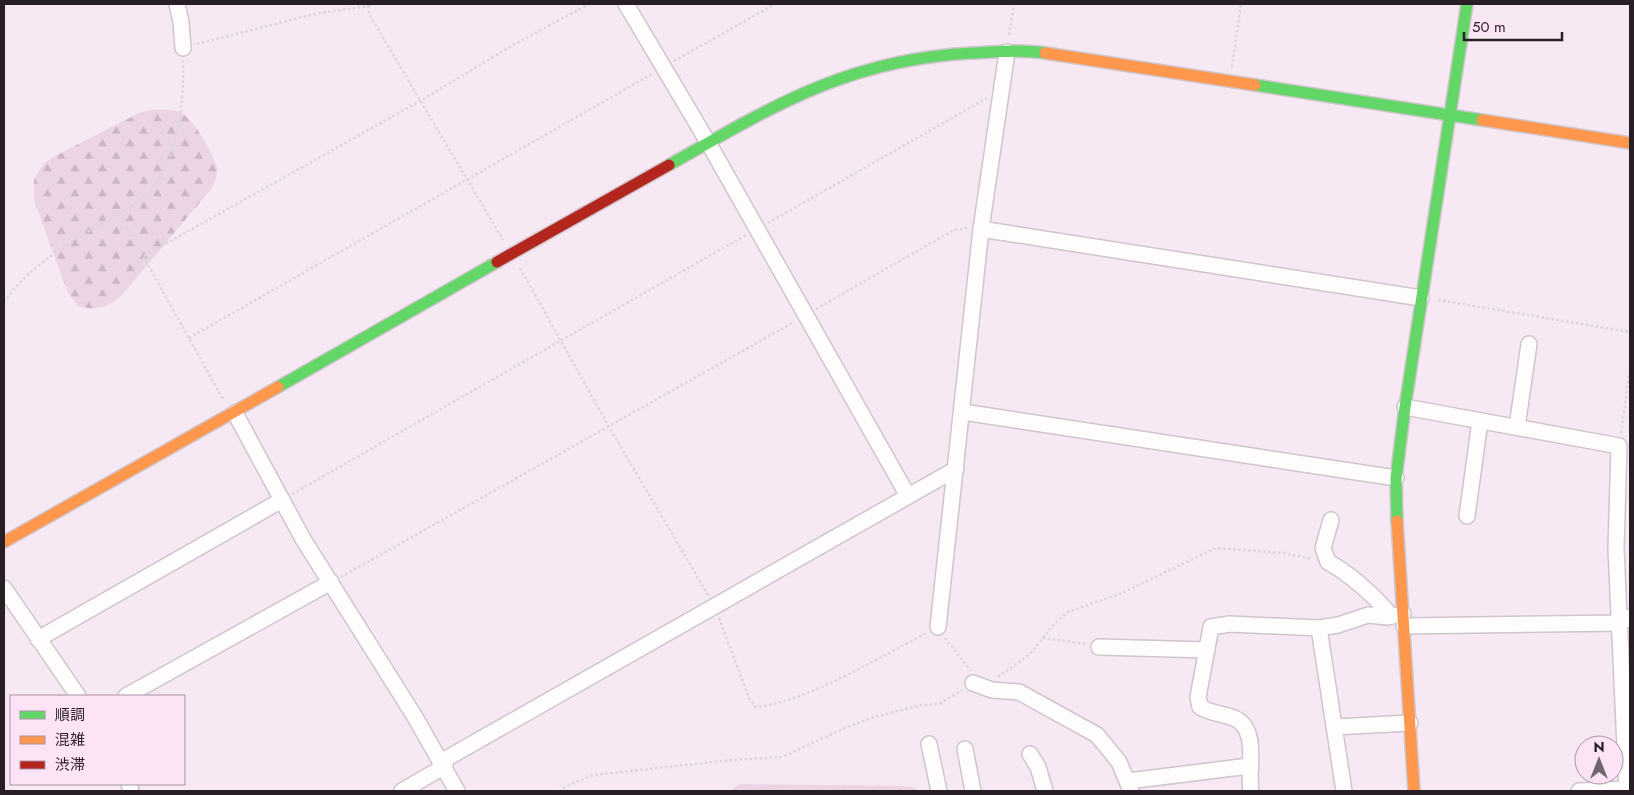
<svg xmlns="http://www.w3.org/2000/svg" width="1634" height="795" viewBox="0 0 1634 795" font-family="Jost,'Noto Sans JP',sans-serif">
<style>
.forest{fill:url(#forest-firs)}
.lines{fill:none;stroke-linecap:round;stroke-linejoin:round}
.street-casing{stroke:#cfc5cc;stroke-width:18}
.fast-casing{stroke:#cfc5cc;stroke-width:14}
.slow-casing{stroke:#cfc5cc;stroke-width:14}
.jam-casing{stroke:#cfc5cc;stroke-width:14}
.path{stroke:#dbd6da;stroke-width:2.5;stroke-dasharray:2.5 2.5;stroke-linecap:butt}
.street{stroke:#fefcfd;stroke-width:15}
.fast{stroke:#63d668;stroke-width:11}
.slow{stroke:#ff974d;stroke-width:11}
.jam{stroke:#b3261e;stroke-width:11}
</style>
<defs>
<pattern id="forest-firs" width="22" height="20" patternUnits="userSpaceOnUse" patternTransform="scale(1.25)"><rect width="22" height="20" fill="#ebd5e5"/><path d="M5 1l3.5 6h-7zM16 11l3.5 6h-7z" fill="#cab6c4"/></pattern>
</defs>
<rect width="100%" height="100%" fill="#f7e9f3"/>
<g class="forest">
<path d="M150,110C159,110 172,108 181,113C193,118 215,156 217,169C218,175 214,182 212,188L122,295C107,308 97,311 78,306L68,293L34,200V179L44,163L55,156L139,113Z"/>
<path d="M740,784L905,786L916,788L918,791H730Z"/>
</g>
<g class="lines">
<defs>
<g id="street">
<path d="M177,4L181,22L183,48"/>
<path d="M626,4L709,144L908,496"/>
<path d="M981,229L1421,298"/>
<path d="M1405,407L1619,446L1616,549L1627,791"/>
<path d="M963,412L1396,478"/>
<path d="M235,413L303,539L415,717L457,791"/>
<path d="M1517,427L1529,344"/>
<path d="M1467,516L1480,421"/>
<path d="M1331,520L1323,548L1328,562C1349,573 1376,597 1391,616"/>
<path d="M4,588L78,696"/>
<path d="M1404,626L1620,623L1630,617"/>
<path d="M938,627L981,229L1007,52"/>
<path d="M38,639L282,500"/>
<path d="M1099,647L1207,650"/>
<path d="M973,683L992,690L1019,692L1097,735L1119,762L1131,791"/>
<path d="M126,696L331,582"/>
<path d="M1334,727L1410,723"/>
<path d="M929,744L939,791"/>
<path d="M965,749L973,791"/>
<path d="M1030,754L1038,767L1045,791"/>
<path d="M442,761L956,469"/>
<path d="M1128,781L1249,766"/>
<path d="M129,784L131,791"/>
<path d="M402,791L445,766"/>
<path d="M1251,791C1247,770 1260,729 1234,718C1223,714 1210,713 1200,707L1198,697L1211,627L1230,624L1319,628"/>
<path d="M1344,791L1319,628L1338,625L1368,615L1388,617L1403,614"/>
<path d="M1579,791L1627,789"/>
</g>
<g id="fast">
<path d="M1255,85L1482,120"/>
<path d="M669,165C773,106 849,59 973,53C996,52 1021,49 1045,53"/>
<path d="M278,387L497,262"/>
<path d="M1397,521L1396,478L1405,407L1467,4"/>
</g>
<g id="slow">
<path d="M1045,53L1255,85"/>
<path d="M1482,120L1630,143"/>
<path d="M1397,521L1414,791"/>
<path d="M4,542L278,387"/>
</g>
<path id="jam" d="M497,262L669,165"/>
</defs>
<use href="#street" class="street-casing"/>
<use href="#fast" class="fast-casing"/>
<use href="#slow" class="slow-casing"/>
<use href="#jam" class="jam-casing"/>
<g class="path">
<path d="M368,6L373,4"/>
<path d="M1009,35L1014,4"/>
<path d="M197,44L314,14L368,6L369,14L503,240"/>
<path d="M674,61L775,4"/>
<path d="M1232,67L1241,4"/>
<path d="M119,213L223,399"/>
<path d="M768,223L987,98"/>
<path d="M144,256L420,101L513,45L589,4"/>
<path d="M520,268L608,425L708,595"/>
<path d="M1438,300L1630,332"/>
<path d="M4,302C28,268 66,244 102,223C116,215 142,202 152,189C179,156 184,102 183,61"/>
<path d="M816,309L954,230L967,228"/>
<path d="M189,338L652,74"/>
<path d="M1621,433L1630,368"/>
<path d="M292,494L746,235"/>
<path d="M341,577L794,322"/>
<path d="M719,618L749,698L756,707C807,702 879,657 927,633"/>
<path d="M945,638L971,671"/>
<path d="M1043,638L1086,644"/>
<path d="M998,677L1030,654L1054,624L1068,612L1122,593L1216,548L1284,553L1312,559"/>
<path d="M559,791L573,783L594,775L731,760L782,757L845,728L874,717L921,705L939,704L962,690"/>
</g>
<use href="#street" class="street"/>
<use href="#fast" class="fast"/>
<use href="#slow" class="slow"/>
<use href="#jam" class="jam"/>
</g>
<rect width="1634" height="795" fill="none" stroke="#281e25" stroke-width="10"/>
<rect x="10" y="695" width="175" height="90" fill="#fde3f6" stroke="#a894a2"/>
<rect x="20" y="711" width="25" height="8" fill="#63d668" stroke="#a894a2"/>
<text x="55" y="720" font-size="15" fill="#281e25">順調</text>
<rect x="20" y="736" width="25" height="8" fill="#ff974d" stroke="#a894a2"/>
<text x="55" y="745" font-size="15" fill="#281e25">混雑</text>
<rect x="20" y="761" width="25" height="8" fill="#b3261e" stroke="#a894a2"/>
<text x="55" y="770" font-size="15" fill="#281e25">渋滞</text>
<g transform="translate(1599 760)"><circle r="24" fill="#fde3f6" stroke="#a894a2"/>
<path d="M0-4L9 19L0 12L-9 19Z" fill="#70656d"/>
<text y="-8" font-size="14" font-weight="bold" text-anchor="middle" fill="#281e25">N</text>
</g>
<path d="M1464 32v8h98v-8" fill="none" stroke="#281e25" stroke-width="2.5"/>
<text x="1472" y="32" font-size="15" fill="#281e25" stroke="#fde3f6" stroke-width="4" paint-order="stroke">50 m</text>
</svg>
